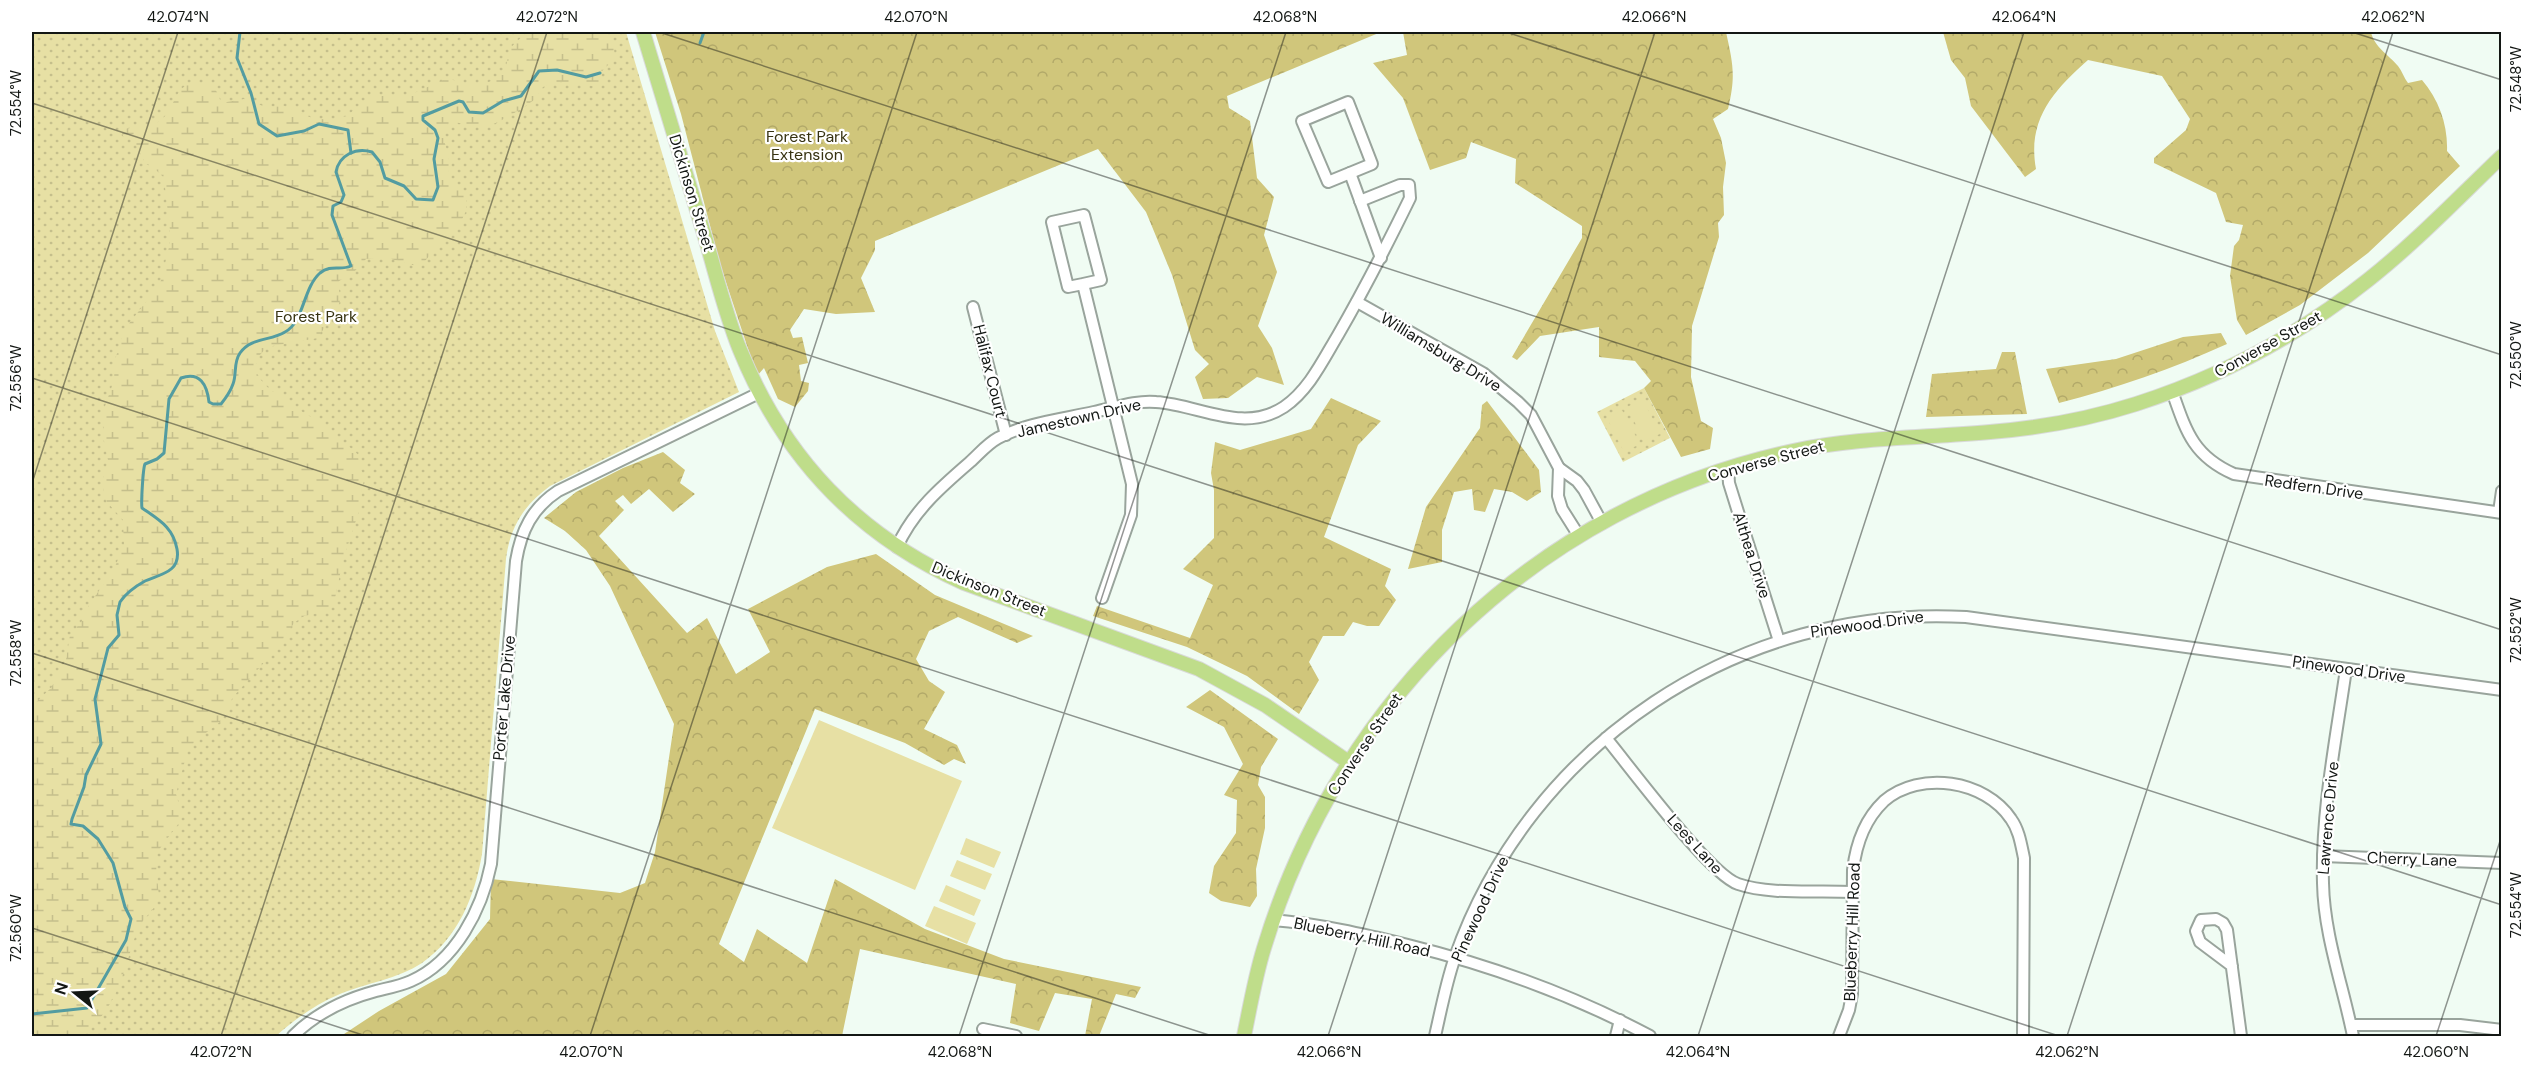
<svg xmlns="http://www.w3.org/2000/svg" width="2533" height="1068" viewBox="0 0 2533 1068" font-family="'DM Sans',sans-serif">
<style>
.grass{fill:url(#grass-dots)}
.forest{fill:url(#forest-crowns)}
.wetland{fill:url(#wetland-marsh)}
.pitch{fill:#e7e0a4}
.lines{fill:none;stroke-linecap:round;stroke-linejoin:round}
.stream{stroke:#539ca1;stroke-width:3}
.minor-casing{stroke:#99a49c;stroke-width:14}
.major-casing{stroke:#d9dad9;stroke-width:16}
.minor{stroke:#fff;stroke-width:10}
.major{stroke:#bfdd8a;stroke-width:14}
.ticks{fill:none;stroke:#131714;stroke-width:1.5;stroke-opacity:0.45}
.labels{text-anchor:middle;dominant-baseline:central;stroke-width:4.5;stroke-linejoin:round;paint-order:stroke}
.park-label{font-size:16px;fill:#373312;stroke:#fff}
.street-label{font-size:16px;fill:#131714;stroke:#fff}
.neatline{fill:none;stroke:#131714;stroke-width:2}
.ticks-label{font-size:15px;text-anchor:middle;fill:#131714}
</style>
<defs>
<pattern id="grass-dots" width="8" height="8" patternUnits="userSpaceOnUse" patternTransform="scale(1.5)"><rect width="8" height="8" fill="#e7e0a4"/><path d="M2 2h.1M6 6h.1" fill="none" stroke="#c5bf8c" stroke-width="1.8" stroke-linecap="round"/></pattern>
<pattern id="forest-crowns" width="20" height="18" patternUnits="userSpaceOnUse" patternTransform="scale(1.5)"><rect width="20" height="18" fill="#d0c67b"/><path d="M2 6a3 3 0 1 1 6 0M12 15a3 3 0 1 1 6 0" fill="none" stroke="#b2a969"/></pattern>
<pattern id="wetland-marsh" width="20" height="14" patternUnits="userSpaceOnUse" patternTransform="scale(1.5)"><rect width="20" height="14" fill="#e7e0a4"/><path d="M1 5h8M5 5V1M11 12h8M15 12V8" fill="none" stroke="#c5bf8c"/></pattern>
</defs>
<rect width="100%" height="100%" fill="#f0fcf3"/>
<g class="grass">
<path d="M32,32H626L715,331L739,392L550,486C524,505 510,527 506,559L482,854C475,896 458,938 422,963C398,979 366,983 340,994C316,1004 295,1019 276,1036H32Z"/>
<path d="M1644,388L1670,438L1623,462L1597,412Z"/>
</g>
<g class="forest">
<path d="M655,32H1381L1227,96L1229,108L1250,121L1257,178L1274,197L1264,235L1277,272L1258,326L1272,348L1284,385L1257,377L1228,398L1203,399L1195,377L1209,364L1195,350L1172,275L1146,212L1098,149L875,241V250L861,278L875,312L836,314L804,309L790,330L793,338L802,337L808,363L799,365L801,381L809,383L808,391L795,407L778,399L764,368L757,376L720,264L681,114Z"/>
<path d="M1403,32H1726C1733,64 1736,76 1728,109L1713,119L1721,138L1726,163L1723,187L1724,215L1718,223L1719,237L1692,326L1691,377L1701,421L1713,428L1710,449L1681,457L1644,388L1651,381L1635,361L1599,357V327L1540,336L1517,360L1512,357L1582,238V226L1515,183L1516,159L1471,142L1466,158L1430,170L1403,98L1373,63L1407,55Z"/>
<path d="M1943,32H2371C2374,47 2389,55 2398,66C2402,71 2404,78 2408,83L2422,80C2439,100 2448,125 2447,151L2460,166L2368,253L2300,305L2246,335L2237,320L2230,276L2234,246L2239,240L2243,225L2226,222L2216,193L2154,163V158L2186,130L2190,119L2162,76L2088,60C2053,91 2027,120 2036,169L2025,177L1971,106L1965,78L1951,60Z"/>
<path d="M2221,333L2227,344C2172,369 2117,388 2059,403L2046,369L2116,359L2183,337Z"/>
<path d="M2002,352H2015L2027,414L1926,417L1932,374L1996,369Z"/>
<path d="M1331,398L1381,421L1358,445L1324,537L1391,569L1385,586L1396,600L1379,626H1367L1353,622L1344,636H1323L1309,662L1319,680L1299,714L1247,676L1187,647L1093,616L1097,606L1190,638L1213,585L1183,569L1214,538V490L1211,473L1215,442L1240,450L1311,429Z"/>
<path d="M1487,401L1539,470L1541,492L1527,501L1512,492L1494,489L1485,512L1474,510L1472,489L1454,492L1442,530V562L1408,569L1426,507L1480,428L1482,405Z"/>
<path d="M663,452L685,470L680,483L695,494L673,512L649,489L631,504L623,495L615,501L624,510L599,536L687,633L707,618L736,674L770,652L748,609L827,567L876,554L935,595L1033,636L1017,643L958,617L929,631L916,659L929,681L945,692L924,729L957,745L966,764L954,759L944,765L905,743L815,709L719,944L744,962L757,929L807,963L835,879L925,929L1004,959L1141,987L1135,998L1116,994L1099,1036H1085L1092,999L1055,993L1039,1031L1010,1023L1016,984L860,949L842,1036H341L379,1011L446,974L490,919L491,879L620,893L645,883L655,852L674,724L610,586L586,550L565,531L544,518L576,492L623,468Z"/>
<path d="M1210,690L1278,739L1261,767L1258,785L1265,797V828L1256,869L1257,896L1250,907L1221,901L1209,893L1214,866L1236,833L1237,800L1224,795L1243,764L1224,727L1186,707Z"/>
</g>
<path class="wetland" d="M528,32H606C618,52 618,56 600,73L603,79L593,86C579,85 560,79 547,85C540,87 540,94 535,99C527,106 497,124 487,126C475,128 462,122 450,122C437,134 448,146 449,160C450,166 448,173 449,180L466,197L467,209L456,232L440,243L420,267L384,257L366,259L353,273L339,281C337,289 342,295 339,304L318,338L267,347L259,356L255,369L260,379L272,392L278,391L296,408L326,426L338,440L354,450L358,455L360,468L365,478L361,490L362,502L343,560L334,603L323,612L304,616L294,623L278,647L233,697L220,722L198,739L188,749L176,794L181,811L179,823L155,855L159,897C155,912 142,917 137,931C124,968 115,1023 73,1036C61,1040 44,1037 32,1036V706L51,688L66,660L70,635L82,621L89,605L114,569L124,545L123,520L106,501L102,483L108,460L104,441L102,415L114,380L115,360L124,330L160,284L170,243V230L164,179L160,173L145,163L134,141L123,136L121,130C133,126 147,128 158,122C178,111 172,77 204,84C216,87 218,92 221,103L244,99L266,107L284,106L312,118L330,120L347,116L371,95L405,97L448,78C466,86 497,89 506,66C508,60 507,54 511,48C515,42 522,37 528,32Z"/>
<g class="pitch">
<path d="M1643,399L1660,434L1644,441L1627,407Z"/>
<path d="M1622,410L1640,444L1624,452L1607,418Z"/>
<path d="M819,720L962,781L915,890L772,828Z"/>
<path d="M966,838L1001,852L994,868L960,854Z"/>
<path d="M957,860L992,874L985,890L950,876Z"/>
<path d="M946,885L981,900L974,916L939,901Z"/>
<path d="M934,906L976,923L967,944L925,926Z"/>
</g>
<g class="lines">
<g class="stream">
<path d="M240,32L237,58L251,93L259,124L277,136L304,131L319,124L348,130L351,153"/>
<path d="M700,43L704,32"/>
<path d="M32,1014L87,1008L126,940L131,919L125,907L113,863L98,839L83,826L71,824L72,819L84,787L86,775L101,744L95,699L108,648L119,635L117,615L120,602C126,593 136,586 145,581C161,574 181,572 177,549C173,527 159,520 142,508C141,503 143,468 145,464L157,459L164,453L169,399L181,378C200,371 207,385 209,402L213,404H221C225,399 231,390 233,384C237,374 233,363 240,353C251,337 271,341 285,332C304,322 303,288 320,273C331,264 340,271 351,266L332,215L333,206L341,202L344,195L336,172C339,155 356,147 372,152L380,162L385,178L404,186L416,199L433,200L438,187L434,159L438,138L435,130L423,120V116L459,101L463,102L469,112L483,113L503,101L521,96L539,71L557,70L586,77L600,73"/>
</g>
<defs>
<g id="minor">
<path d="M1348,102L1372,164L1328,182L1302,121Z"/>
<path d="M1350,173L1381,258"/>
<path d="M1083,284L1101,280L1084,215L1052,222L1068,287L1083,284L1132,484L1131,515L1102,598"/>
<path d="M1357,302L1483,373L1518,402L1531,415L1559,468L1558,496L1562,509L1579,536"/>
<path d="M973,307L1006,435"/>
<path d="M2172,391C2186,431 2193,456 2234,474L2502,513"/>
<path d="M1559,468L1577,481L1584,490L1602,523"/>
<path d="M1728,469L1729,483L1739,515L1779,641"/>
<path d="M2499,512L2502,491"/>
<path d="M897,547C913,511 941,487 970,462C979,454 987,444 998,438C1026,423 1063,419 1094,412C1114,408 1136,400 1156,402C1200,405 1243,434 1284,407C1309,390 1323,360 1338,335C1364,290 1387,245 1410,198L1409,185H1400L1360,201"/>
<path d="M2346,669C2336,739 2321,812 2323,883C2324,935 2343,986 2353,1036"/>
<path d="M1606,738C1630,767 1709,874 1738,884C1770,895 1817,890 1852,892"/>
<path d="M2323,856L2502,863"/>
<path d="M1273,920C1319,924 1363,934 1408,945C1493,966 1573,995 1650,1036"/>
<path d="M2232,966L2200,942L2196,931L2201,920L2216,919L2223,923L2227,930L2241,1036"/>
<path d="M2351,1025H2460L2502,1030"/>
<path d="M983,1029L1016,1036"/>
<path d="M293,1036C315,1014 346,999 376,991C388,988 400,986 411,981C456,961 482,909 491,864L516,561C521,531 532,508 558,491L759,393"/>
<path d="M1435,1036C1441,1010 1446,983 1455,957C1530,743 1741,604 1966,617L2502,690"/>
<path d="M1616,1036L1620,1020"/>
<path d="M1839,1036L1849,1010L1852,994L1853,870C1856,844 1864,820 1884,801C1920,770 1985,780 2011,819C2019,830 2021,844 2024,858L2023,1036"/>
</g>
<g id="major">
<path d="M643,32C663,100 684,168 705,237C716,274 725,313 740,350C784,458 857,535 964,583L1199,669L1265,705L1350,763"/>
<path d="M1244,1036C1250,1007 1255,977 1264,948C1339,700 1538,505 1793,451C1858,437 1924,438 1990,432C2040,428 2089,419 2136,404C2220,377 2299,335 2368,280C2416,242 2458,198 2502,156"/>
</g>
</defs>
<use href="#minor" class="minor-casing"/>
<use href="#major" class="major-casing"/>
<use href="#minor" class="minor"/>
<use href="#major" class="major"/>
</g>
<path class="ticks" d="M659,32L2502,630M1506,32L2502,355M2352,32L2502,80M32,103L2502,905M32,378L2059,1036M32,483L178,32M32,653L1212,1036M32,928L366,1036M221,1036L547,32M590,1036L917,32M959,1036L1286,32M1328,1036L1655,32M1698,1036L2024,32M2067,1036L2393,32M2436,1036L2502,835"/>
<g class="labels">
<g class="park-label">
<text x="807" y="136">Forest Park<tspan x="807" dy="18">Extension</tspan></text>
<text x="316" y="316">Forest Park</text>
</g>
<g class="street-label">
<text transform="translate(692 193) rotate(73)">Dickinson Street</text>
<text transform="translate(2268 344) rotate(-29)">Converse Street</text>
<text transform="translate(1441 352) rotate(31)">Williamsburg Drive</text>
<text transform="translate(990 371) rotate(76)">Halifax Court</text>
<text transform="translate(1079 418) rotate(-13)">Jamestown Drive</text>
<text transform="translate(1766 461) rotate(-15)">Converse Street</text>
<text transform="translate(2314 487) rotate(8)">Redfern Drive</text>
<text transform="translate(1752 555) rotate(72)">Althea Drive</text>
<text transform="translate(989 589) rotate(22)">Dickinson Street</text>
<text transform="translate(1867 624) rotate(-8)">Pinewood Drive</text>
<text transform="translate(2349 669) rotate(8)">Pinewood Drive</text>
<text transform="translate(504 698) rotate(-85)">Porter Lake Drive</text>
<text transform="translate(1365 744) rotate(-56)">Converse Street</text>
<text transform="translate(2328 818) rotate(-85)">Lawrence Drive</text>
<text transform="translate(1695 844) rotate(48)">Lees Lane</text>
<text transform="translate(2412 859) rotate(2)">Cherry Lane</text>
<text transform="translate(1480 909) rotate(-65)">Pinewood Drive</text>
<text transform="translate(1852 932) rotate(-88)">Blueberry Hill Road</text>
<text transform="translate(1362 937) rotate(12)">Blueberry Hill Road</text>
</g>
</g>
<rect width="2533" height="1068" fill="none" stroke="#ffffff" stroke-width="66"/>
<g transform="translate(75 993) rotate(288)" stroke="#ffffff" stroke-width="4.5" paint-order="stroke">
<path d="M0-4.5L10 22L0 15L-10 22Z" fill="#131714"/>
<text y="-9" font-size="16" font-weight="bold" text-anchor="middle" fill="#131714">N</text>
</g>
<rect x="33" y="33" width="2467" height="1002" class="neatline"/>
<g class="ticks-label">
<text x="178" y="22">42.074°N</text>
<text x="547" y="22">42.072°N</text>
<text x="916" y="22">42.070°N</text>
<text x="1285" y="22">42.068°N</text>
<text x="1654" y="22">42.066°N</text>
<text x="2024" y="22">42.064°N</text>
<text x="2393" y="22">42.062°N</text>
<text transform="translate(2516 79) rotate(-90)" y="5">72.548°W</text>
<text transform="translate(16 103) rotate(-90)" y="5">72.554°W</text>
<text transform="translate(2516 355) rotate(-90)" y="5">72.550°W</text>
<text transform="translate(16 378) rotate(-90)" y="5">72.556°W</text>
<text transform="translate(2516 630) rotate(-90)" y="5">72.552°W</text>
<text transform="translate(16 653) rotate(-90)" y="5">72.558°W</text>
<text transform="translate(2516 905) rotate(-90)" y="5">72.554°W</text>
<text transform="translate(16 928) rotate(-90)" y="5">72.560°W</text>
<text x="221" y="1057">42.072°N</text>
<text x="591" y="1057">42.070°N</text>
<text x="960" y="1057">42.068°N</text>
<text x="1329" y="1057">42.066°N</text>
<text x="1698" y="1057">42.064°N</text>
<text x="2067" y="1057">42.062°N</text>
<text x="2436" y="1057">42.060°N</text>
</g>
</svg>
